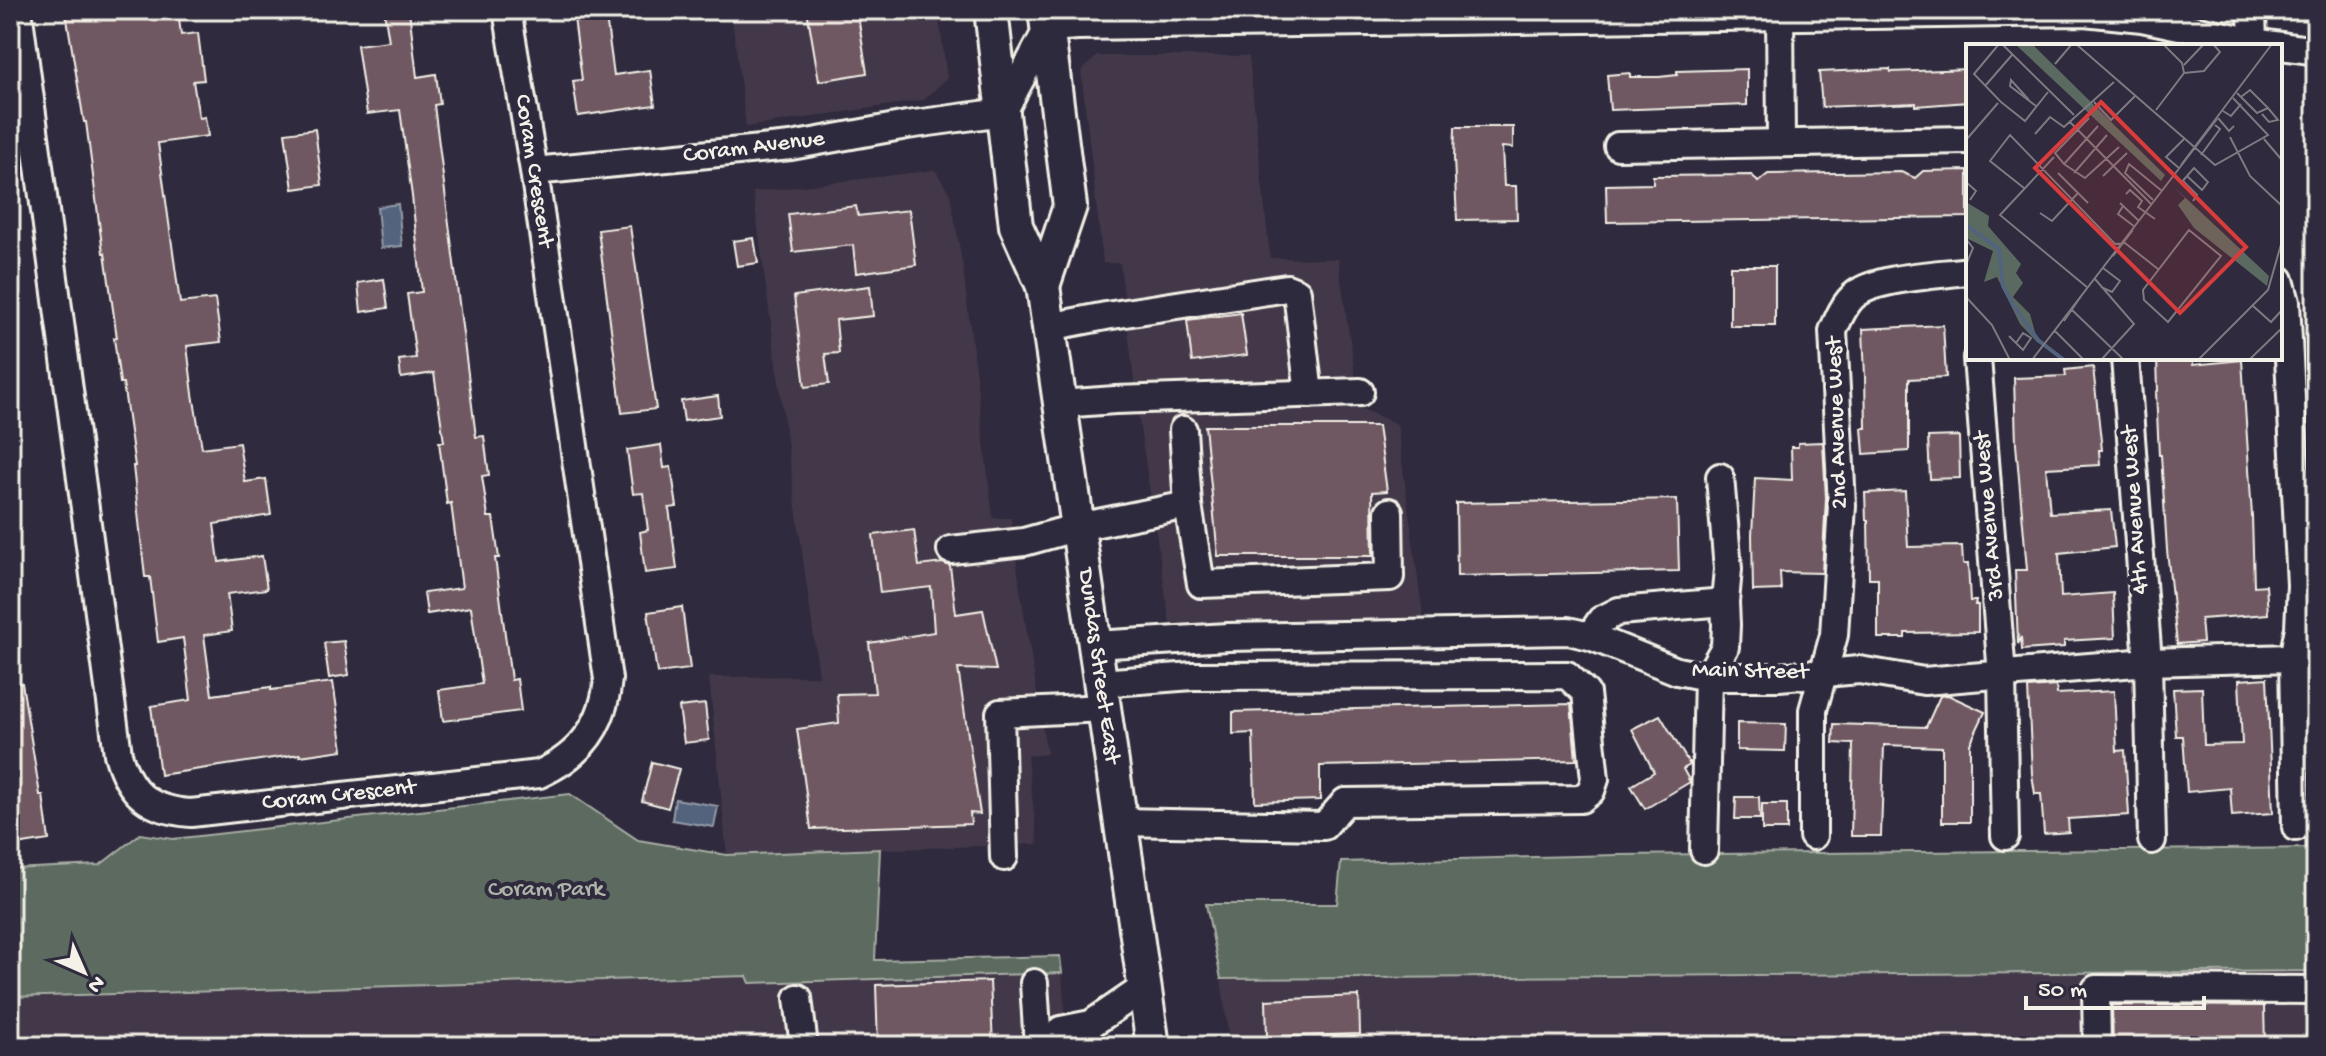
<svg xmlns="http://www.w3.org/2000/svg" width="2326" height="1056" viewBox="0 0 2326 1056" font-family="'Gochi Hand',sans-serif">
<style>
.built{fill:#423848}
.green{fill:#5b6a60;stroke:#a8aea4;stroke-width:2}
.water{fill:#52647d;stroke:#939ca8;stroke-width:2}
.building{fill:#6f5862;stroke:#f4f1e8;stroke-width:2}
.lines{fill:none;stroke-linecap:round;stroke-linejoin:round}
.minor-casing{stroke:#f4f1e8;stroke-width:32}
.major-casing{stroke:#f4f1e8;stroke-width:38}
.minor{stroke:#2f2a3d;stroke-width:26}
.major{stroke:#2f2a3d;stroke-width:32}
.labels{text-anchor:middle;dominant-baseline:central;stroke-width:8;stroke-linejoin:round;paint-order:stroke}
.street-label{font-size:24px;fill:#f4f1e8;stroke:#2f2a3d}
.park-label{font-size:24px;fill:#afb4ab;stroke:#2f2a3d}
.inset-river{fill:none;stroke:#52647d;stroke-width:4}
.inset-road{fill:none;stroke:#7e7a81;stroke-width:2}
.view{fill:#d93c3b;fill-opacity:0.15;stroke:#d93c3b;stroke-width:4}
.inset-edge{fill:none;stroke:#f4f1e8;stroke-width:4}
</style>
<rect width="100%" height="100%" fill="#2f2a3d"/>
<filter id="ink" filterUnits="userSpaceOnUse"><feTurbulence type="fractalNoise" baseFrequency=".0125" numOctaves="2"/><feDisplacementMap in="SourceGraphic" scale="16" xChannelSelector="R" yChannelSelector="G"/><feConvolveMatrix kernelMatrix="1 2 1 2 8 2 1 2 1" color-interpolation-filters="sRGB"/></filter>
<g filter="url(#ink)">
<g class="built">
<path d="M731,10H938L947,78L924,100L746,127Z"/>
<path d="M1097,56H1249L1270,258L1338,259L1360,408L1397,424L1424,623L1170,624L1138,415L1120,263H1103L1081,71Z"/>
<path d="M935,170L950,193L963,267L993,518H1011L1020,589L1047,754L1027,756L1038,844L727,855L709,677L819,676L753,192Z"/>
<path d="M2316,971V1046H1230L1221,979Z"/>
<path d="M1062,973L1068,1046H10V997L748,976L750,983Z"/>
</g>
<g class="green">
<path d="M570,794L638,840L727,855L880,849L875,960L1060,956L1062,973L750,983L747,976L10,997V869L100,865L140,834L173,839Z"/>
<path d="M2316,848V971L1221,979L1206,904H1337L1341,862L1618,855Z"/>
</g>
<g class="water">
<path d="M398,204L402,246L381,248L377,207Z"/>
<path d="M675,799L718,806L714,827L672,820Z"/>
</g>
<g class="building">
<path d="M87,10H178L181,35L198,33L204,80L193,81L199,118L205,117L208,136L158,143L180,303L215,299L221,342L187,346L193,394L202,448L239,443L245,482L266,479L271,515L214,524L219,562L262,556L267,589L227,594L232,631L204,635L212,695L271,687V690L333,682L343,750L300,756V754L160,775L151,706L191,700L183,638L158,642L150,577H145L133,466H135L123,383H120L114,338H117L105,253H103L86,122H84L66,13Z"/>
<path d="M384,10H409L417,77L436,74L440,104L434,105L476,437L484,436L489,475L482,476L488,517H493L499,558H495L511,680L517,679L521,711L443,721L439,690L482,684L471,607L427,614L424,593L462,588L451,503L447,504L439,442H444L434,373L401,378L399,360L416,358L407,294L422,292L412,196L400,110L367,114L357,45L389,41Z"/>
<path d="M573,10H605L614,75L650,70L655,105L578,116L573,81L582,80Z"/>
<path d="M807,10H857L867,73L819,81Z"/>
<path d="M1747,69V105L1610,110L1607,75L1630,73V77H1659L1677,75V71Z"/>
<path d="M1890,69L1891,72L1968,69V102L1916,106V103L1822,107L1819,72Z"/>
<path d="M1455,127H1513V148L1502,147L1504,186H1516L1517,219L1457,220L1454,158Z"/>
<path d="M315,129L322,185L293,189L285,133Z"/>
<path d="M1968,170V217L1607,222L1606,185L1653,184V176L1752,175L1758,182L1768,174L1901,172L1915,178L1923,171Z"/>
<path d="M856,206L858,216L909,210L916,265L856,273L853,245L793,252L788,214Z"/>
<path d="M630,226L656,409L622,413L598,230Z"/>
<path d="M754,238L758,263L737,266L733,241Z"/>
<rect x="1730" y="266" width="45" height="60"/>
<path d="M384,279L388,308L361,312L358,283Z"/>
<path d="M870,286L873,316L836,320L839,353L825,354L829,384L805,387L794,296Z"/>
<path d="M1241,313L1247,355L1192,362L1187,320Z"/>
<path d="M1943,325L1946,377L1909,379V451L1864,454L1862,428H1866L1865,377L1863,329Z"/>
<path d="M2157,358H2193V365L2242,360L2252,516L2254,586L2266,585L2268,614L2201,619L2203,642L2177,644L2167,550L2161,455H2159L2156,392L2158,391Z"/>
<path d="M2093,367L2102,450H2099L2100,465L2046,468L2050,513L2111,510L2115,547L2059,553L2061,597L2113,593L2115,638L2064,641V647L2022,650L2021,637L2018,644L2015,570H2027L2016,444L2014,378L2066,376L2065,370Z"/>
<path d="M718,396L720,416L684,421L681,401Z"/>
<path d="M1205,426H1378L1387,491L1372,492L1373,556H1218Z"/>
<path d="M1959,436L1960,478L1930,479L1928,437Z"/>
<path d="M1823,442L1826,498L1822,573L1780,572L1781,590L1753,591L1752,535L1755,478L1792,480L1791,447H1798V443Z"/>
<path d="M661,445L664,468L671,467L677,507L669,508L677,569L645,573L640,532L648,530L643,493L633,494L627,450Z"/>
<path d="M1905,491L1908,547L1962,546L1963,564H1968L1970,601H1976L1975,605H1978V632L1905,633V638H1878V578H1869L1868,520H1866L1865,493Z"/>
<path d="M1677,499L1679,571L1457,576L1456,503Z"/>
<path d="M914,530L919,566L943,563L950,566L956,614L983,610L996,670L958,669L980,814L970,813L971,824L811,829L797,729L839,723L837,694L875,693L869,643L934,632L931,587L880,593L873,535Z"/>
<path d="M682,607L690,669L657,673L648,612Z"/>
<path d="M344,641L349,675L329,678L324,643Z"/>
<path d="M2267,678L2273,813L2232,816L2230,788L2187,792L2183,736H2176L2173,689L2202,688L2204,745L2242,744L2239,680Z"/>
<path d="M22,683L40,795H43L49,840L10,846V684Z"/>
<path d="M2056,686L2057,694L2114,691L2117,751L2125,750L2129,815L2068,819L2069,832L2044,834L2041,794H2035L2032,774L2028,688Z"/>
<path d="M1948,695L1985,712L1970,744V822H1942V747L1884,745L1881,836H1851L1853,744L1833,743L1834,724L1926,727L1940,696Z"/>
<path d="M705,704L709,740L684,743L679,707Z"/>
<path d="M1571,704L1576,760L1320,766V800L1255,802L1253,733L1233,734V712Z"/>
<path d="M1660,715L1690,765L1683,769L1690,782L1645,809L1631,786L1654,772L1632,729Z"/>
<path d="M1737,723L1786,724L1785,751L1737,750Z"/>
<path d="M652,762L679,769L668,808L642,801Z"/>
<path d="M1736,797H1759L1760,819H1735Z"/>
<rect x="1762" y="804" width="25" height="26"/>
<path d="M990,981L993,1046H878L876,985Z"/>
<path d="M1359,996L1360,1034L1267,1037L1266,1000Z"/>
<path d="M2112,1005L2264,1006L2265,1046H2113Z"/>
</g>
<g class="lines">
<defs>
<g id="minor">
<path d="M18,10L118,754C129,794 149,810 191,813L539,774C580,756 604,725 608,679L534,171L507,10"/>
<path d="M1780,10L1781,142"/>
<path d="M2252,10L2253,46"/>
<path d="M1618,146L1968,140"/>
<path d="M534,171L791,146L907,125L1003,112L1048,28L1078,26L2084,12L2142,18L2254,42L2316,51"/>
<path d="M2280,280L2286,302L2301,585L2299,628L2293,658L2296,827"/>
<path d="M1049,327L1106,316L1287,288L1297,292L1309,394"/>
<path d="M1977,358L2002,675L2005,836"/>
<path d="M2125,358L2148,662L2152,840"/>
<path d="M1060,404L1115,400L1360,392"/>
<path d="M1183,430L1188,505"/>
<path d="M951,550L1024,542L1078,527L1188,505L1201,584L1390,577L1389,512"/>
<path d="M1590,636L1601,620L1619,611L1725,602"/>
<path d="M1094,645L1228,637L1568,631L1590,636L1677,671L1708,677H1779L1859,670L1924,681L2148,662L2293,658L2316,655"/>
<path d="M1100,683L1193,676L1567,675L1586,693L1595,779L1591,791L1581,799L1345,802L1324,826L1121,822"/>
<path d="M1813,836V710L1834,635L1842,505L1833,331C1838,319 1845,302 1856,294C1878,277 1940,275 1968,271"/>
<path d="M1704,850L1708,677L1725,647L1726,625L1725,602L1728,569L1720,477"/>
<path d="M1004,857L1000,713L1104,708"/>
<path d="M1034,983L1038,1046"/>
<path d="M798,998L804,1046"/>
<path d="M1052,1045L1061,1030L1091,1024L1145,987"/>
<path d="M2097,1046L2096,989L2316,990"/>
</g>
<g id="major">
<path d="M991,10L1016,226L1043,286L1153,1046"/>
<path d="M1043,286L1070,206L1045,10"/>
</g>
</defs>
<use href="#minor" class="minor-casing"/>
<use href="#major" class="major-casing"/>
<use href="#minor" class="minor"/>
<use href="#major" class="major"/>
</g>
</g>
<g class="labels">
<g class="street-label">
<text transform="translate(754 148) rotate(-7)">Coram Avenue</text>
<text transform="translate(533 171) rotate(81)">Coram Crescent</text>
<text transform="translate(1838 423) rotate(-92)">2nd Avenue West</text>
<text transform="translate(2136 510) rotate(-94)">4th Avenue West</text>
<text transform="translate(1990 516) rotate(-95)">3rd Avenue West</text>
<text transform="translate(1098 666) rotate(82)">Dundas Street East</text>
<text transform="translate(1750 672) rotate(1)">Main Street</text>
<text transform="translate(339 796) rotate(-6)">Coram Crescent</text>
</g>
<g class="park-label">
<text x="546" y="890">Coram Park</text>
</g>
</g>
<g transform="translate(1966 44)">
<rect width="316" height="316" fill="#2f2a3d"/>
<path d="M49,0H66L199,131L195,137ZM208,143L303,232L301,242L228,184L212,161L219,154ZM0,158L23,172L22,182L55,220L50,229L57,239L47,253L64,270L72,299L54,280L31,233L18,238L27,207L0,194Z" fill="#5b6a60"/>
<path class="inset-river" d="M0,181L33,205L37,242L48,262L72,296L98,316"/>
<path class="inset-road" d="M33,0L8,30L35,58L59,77L82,48M36,0L108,71M110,0L249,121L302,91L267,54M89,20L106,0M218,21L238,0M218,29L238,27L254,8L247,0M19,42L46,11M271,49L291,69L302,64L284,46L275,53M63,56L45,36L44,42L70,62M128,58L145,76L170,51M190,66L218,29L216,19L197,0M257,67L265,72L275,60M296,70L303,78L312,76L302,64M123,74L89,109L98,120L119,134L153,103M252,74L263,87L268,82M103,77L185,160M69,90L84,73L98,83L148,38M264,93L284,132L316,162M298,95L315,115M0,96L32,59M235,111L254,85L249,81M88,113L34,171L122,244M98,120L132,82M215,121L306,0M213,124L200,113L219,94M92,129L122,159M108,129L141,91M137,132L161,109M217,137L231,151L227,157M0,138L10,147L4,156M215,139L221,132L236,146L242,138L228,124L221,132M58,144L24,117L44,91L149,200L159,199L192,225M160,150L164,146L176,157L172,163L189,175M187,156L159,129L163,120L196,147M154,159L173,177M157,162L152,170L169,183M74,169L86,177L112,149M223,186L255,212L202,278L178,256L177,246ZM0,195L7,204L0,221M147,212L167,186M129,235L168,280L135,316M135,243L146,248L154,237L137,224M0,253L26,281L44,316M287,262L305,278L316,266M105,265L158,316M98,277L118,248M89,287L118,316M43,292L57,306L65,294L57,289L50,299M66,316L251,75M232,316L302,246L316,197M283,316L316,284"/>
<path class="view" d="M135,58L280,203L214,269L69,124Z"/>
<rect width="316" height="316" class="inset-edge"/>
</g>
<rect width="2326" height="1056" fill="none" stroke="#2f2a3d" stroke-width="40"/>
<rect x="20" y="20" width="2286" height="1016" fill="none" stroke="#f4f1e8" stroke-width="3" filter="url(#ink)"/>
<g transform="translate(84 972) rotate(135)" stroke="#2f2a3d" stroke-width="6" paint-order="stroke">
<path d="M0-6L14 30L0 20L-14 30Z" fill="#f4f1e8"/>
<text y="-12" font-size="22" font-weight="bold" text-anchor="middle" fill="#f4f1e8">N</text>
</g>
<path d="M2026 996v12h178v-12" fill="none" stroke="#f4f1e8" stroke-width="4"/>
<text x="2038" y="996" font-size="24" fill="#f4f1e8" stroke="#2f2a3d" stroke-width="6" paint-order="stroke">50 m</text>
</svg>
